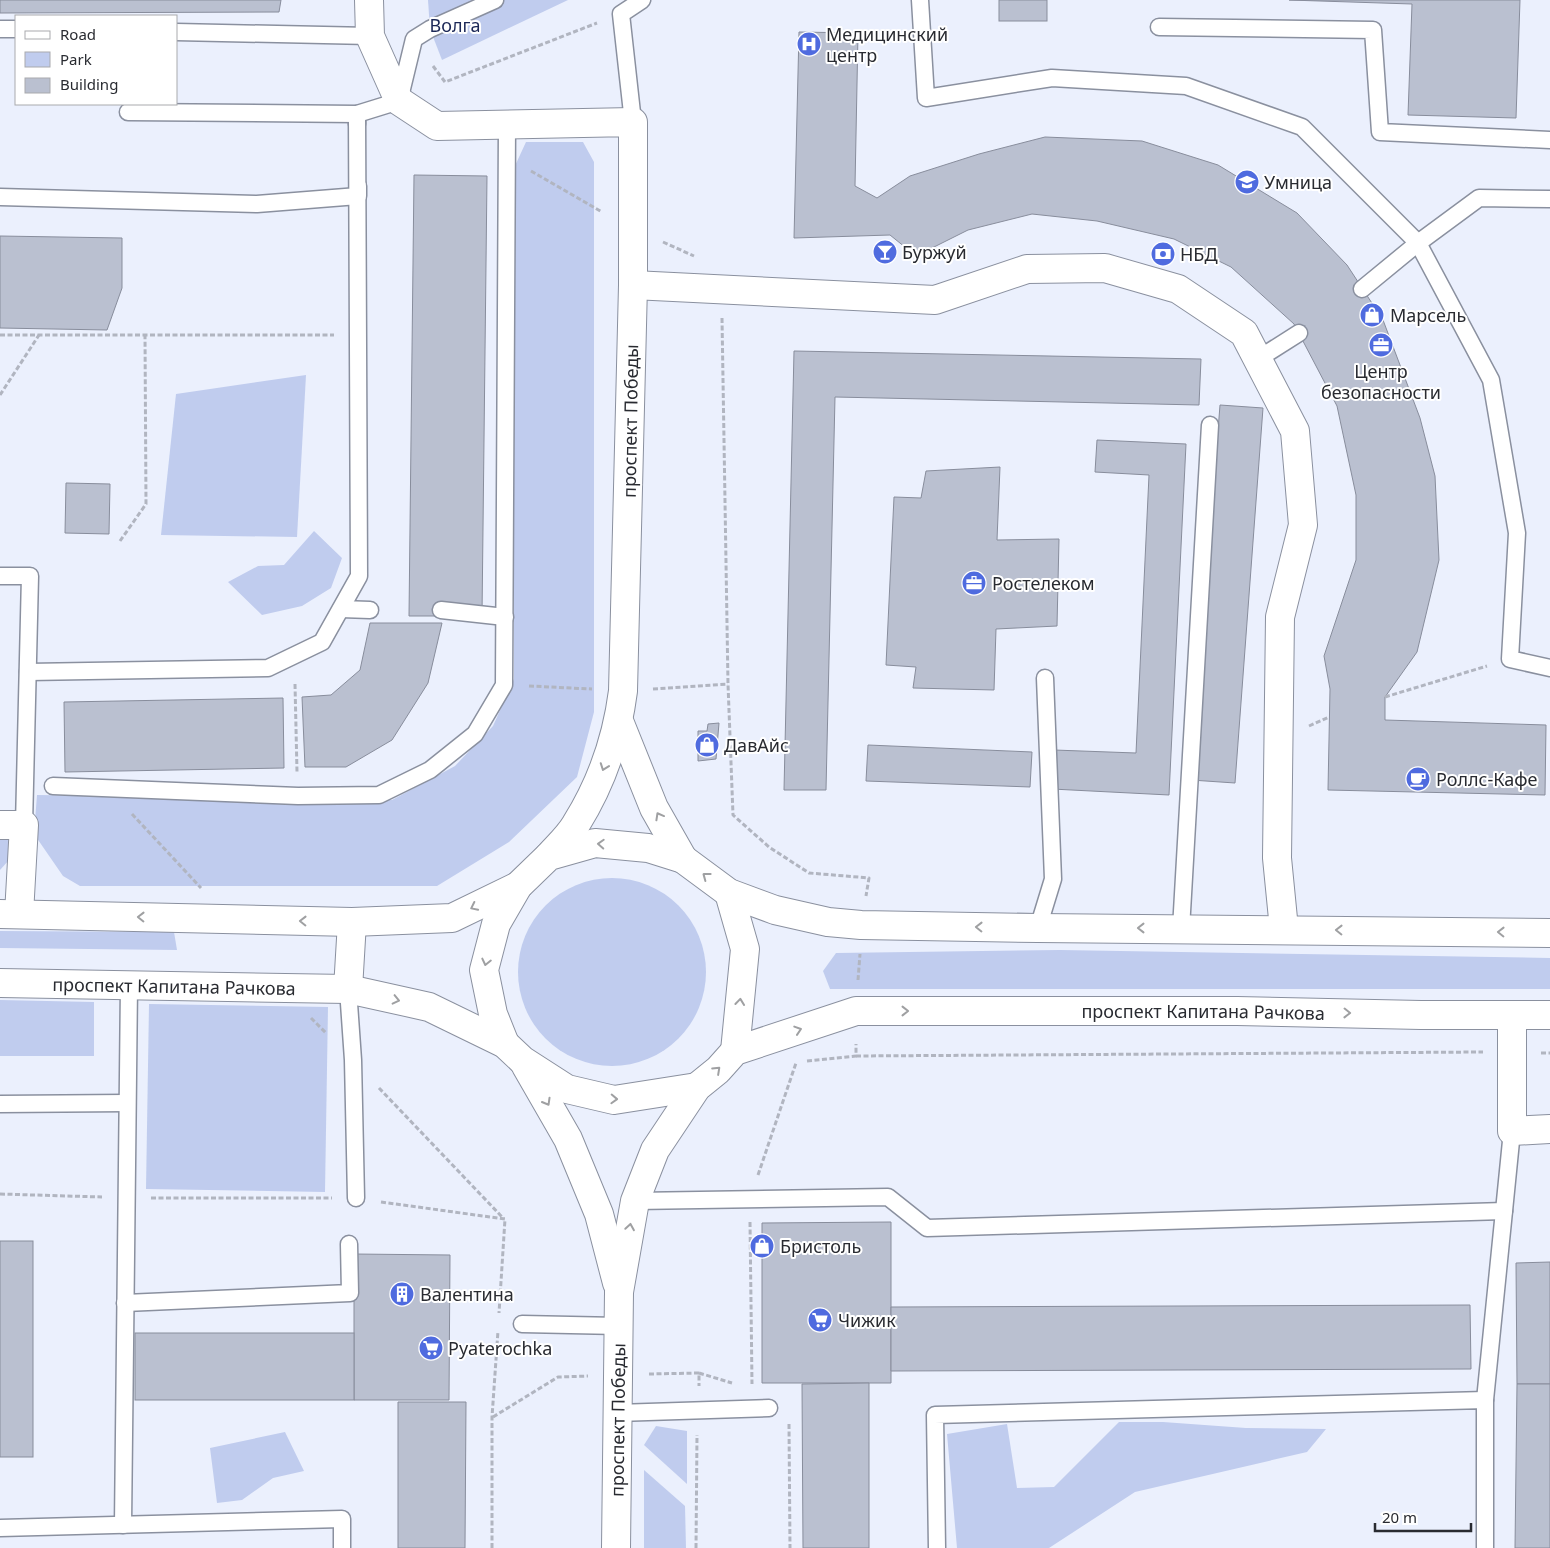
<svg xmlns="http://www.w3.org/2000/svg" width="1550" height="1548" viewBox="0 0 1550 1548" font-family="'Noto Sans',sans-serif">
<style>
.green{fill:#c0ccee}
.building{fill:#bac0d0;stroke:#888d9c}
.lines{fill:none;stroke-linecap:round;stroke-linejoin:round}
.service-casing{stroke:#8a909f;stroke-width:19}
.minor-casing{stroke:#8a909f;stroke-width:30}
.tertiary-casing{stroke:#8a909f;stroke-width:30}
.path{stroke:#b1b5c0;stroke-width:3;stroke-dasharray:5 2.5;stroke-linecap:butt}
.service{stroke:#fff;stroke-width:16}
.minor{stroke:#fff;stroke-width:28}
.tertiary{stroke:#fff;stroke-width:28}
.oneway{stroke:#9fa0a2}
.labels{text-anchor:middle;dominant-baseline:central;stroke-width:4;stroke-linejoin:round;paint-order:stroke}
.park-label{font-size:18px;fill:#1b2756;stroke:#fff}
.poi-label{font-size:18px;fill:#292b31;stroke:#fff;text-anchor:start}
.street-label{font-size:18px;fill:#292b31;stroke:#fff}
</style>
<rect width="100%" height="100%" fill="#ebf0fd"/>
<g class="green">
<path d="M428,0H568L442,60L430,29Z"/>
<path d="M526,142H583L594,162V712L577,777L509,842L437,886H80L63,876L34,834L37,795L392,800L455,766L493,726L514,679V168Z"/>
<path d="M306,375L297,537L161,535L176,394Z"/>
<path d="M314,531L342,558L331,588L302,606L262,615L228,582L258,566L284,565Z"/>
<path d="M0,837H8L9,860L0,870Z"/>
<circle cx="612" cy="972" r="94"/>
<path d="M0,931L174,932L177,950L0,948Z"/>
<path d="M1060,950L1550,958V989H830L823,971L836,953Z"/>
<path d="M0,1000L94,1002V1056H0Z"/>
<path d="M149,1004L328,1007L325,1192L146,1189Z"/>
<path d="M1119,1422H1163L1246,1428L1326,1429L1307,1452L1135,1492L1049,1548H957L947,1434L1007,1424L1017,1488L1054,1487Z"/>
<path d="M656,1426L687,1431V1484L644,1445Z"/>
<path d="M285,1432L304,1471L273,1478L242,1500L217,1503L210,1448Z"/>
<path d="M644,1470L685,1506L686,1548H644Z"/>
</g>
<g class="building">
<path d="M0,0H281L279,12L0,13Z"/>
<rect x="999" y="0" width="48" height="21"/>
<path d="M1289,0H1520L1516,118L1408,115L1412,4Z"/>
<path d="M799,32L858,33L855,186L877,198L910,176L979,154L1045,137L1142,141L1218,165L1297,213L1347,265L1383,320L1420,418L1435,476L1439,560L1417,652L1385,697V720L1546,725L1545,795L1328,790L1330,689L1324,656L1356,560V495L1337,406L1294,324L1231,267L1174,239L1097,221L1032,214L968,230L916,256L890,235L794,238Z"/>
<path d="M414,175L487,176L482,616H409Z"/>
<path d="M0,236L122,238V288L107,330L0,328Z"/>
<path d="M794,351L1201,359L1199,405L835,397L826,790H784Z"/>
<path d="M1220,405L1263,408L1235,783L1191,780Z"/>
<path d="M1097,440L1186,444L1169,795L1052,789L1054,750L1136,753L1149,475L1095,472Z"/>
<path d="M1000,467L997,540L1059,539L1057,626L996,629L994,690L913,688L916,667L886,665L894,497L921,498L926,471Z"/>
<path d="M66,483L110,484L109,534L65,533Z"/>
<path d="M370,623H442L428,683L392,740L346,767H305L302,697L331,695L360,670Z"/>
<path d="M283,698L284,768L65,772L64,702Z"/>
<path d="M719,723L716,759L698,761V731H707L708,724Z"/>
<path d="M868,745L1032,752L1030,787L866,781Z"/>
<path d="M891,1222V1383H762V1223Z"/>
<rect x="0" y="1241" width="33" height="216"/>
<path d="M354,1254L450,1255L449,1400H354Z"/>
<path d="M1550,1262V1384H1517L1516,1263Z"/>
<path d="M1470,1305L1471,1369L891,1371V1307Z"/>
<rect x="135" y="1333" width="219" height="67"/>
<path d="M869,1383V1548H803L802,1384Z"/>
<path d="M1517,1384H1550V1548H1515Z"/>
<path d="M398,1402H466L465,1548H398Z"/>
</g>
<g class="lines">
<defs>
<g id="service">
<path d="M920,0L926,98L1052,78L1186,86L1302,127L1418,243L1491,380L1517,533L1510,659L1550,668"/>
<path d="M1159,27L1373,30L1380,132L1550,140"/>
<path d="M0,29H16"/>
<path d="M176,32L370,36"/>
<path d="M128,112L357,114V124"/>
<path d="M633,122L621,14L642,0"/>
<path d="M0,197L257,204L358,196V186"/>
<path d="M1362,289L1418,243L1479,198L1550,199"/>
<path d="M1258,359L1299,333"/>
<path d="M0,576H30L24,825"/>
<path d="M341,609L370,610"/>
<path d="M441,610L505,617"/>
<path d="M28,672L268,668L322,642L359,576L357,114L399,101L414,39L430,29L495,0"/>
<path d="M53,786L298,796L379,795L430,770L475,734L504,685L507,125"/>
<path d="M1038,928L1053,879L1045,678"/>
<path d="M1181,929L1210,425"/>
<path d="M348,989L353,1060L356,1198"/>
<path d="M0,1104L127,1103"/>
<path d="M635,1201L888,1197L927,1228L1504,1211L1512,1131"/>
<path d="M125,1303L350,1293L349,1244"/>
<path d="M522,1324L619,1326"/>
<path d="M1485,1400L1504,1211"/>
<path d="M617,1413L769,1408"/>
<path d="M123,1525L129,985"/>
<path d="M0,1528L342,1519V1548"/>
<path d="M937,1548L935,1415L1485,1400V1548"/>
</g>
<g id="minor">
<path d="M369,0L370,36L399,101L437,126L633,122V285L623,691C617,738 601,784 576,824C569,836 558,846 549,856"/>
<path d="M633,285L935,300L1027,269L1105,268L1178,289L1244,333L1295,431L1303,525L1280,617L1277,858L1284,929"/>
<path d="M619,721L654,808L683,859"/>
<path d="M0,825H24L19,914"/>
<path d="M1512,1015V1131L1550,1129"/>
</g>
<g id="tertiary">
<path d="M729,893L745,949L735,1051"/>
<path d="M0,914L352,922L452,918L518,886"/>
<path id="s1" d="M0,983L348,989L429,1007L505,1044L522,1060L567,1089L614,1100L697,1087"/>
<path d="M348,989L352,922"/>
<path d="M505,1044L493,1014L484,970L496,924L518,886L549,856L595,843L648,848L683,859L729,893L775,910L828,922L861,925L1038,928L1550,933"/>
<path d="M526,1066L568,1139L599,1214L617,1283"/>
<path id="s2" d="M616,1548L619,1292L635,1201L655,1150L697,1087L718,1070L735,1051L856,1011H1237L1421,1015H1550"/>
</g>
</defs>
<use href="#service" class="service-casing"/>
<use href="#minor" class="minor-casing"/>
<use href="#tertiary" class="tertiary-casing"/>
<g class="path">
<path d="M433,66L445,82L597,23"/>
<path d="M531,171L602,212"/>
<path d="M663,242L694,256"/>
<path d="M722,318L728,684L733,815L769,847L809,873L869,878L866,896"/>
<path d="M0,335H334"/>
<path d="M0,395L39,335"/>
<path d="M120,541L146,504L145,335"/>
<path d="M295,684L297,772"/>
<path d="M529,686L592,689"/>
<path d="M653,689L728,684"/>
<path d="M1385,697L1487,666"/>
<path d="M1309,726L1329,717"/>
<path d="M132,814L201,888"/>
<path d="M858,980L860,954"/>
<path d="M311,1018L326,1033"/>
<path d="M1541,1053H1550"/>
<path d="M856,1056L1483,1052"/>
<path d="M807,1061L856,1056V1044"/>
<path d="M379,1088L504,1219"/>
<path d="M758,1175L796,1063"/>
<path d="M0,1194L102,1197"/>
<path d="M151,1198H332"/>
<path d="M381,1202L505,1219L499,1313"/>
<path d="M750,1222L752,1384"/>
<path d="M699,1373L732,1383"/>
<path d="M649,1374L699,1373V1386"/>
<path d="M493,1417L558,1377L588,1376"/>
<path d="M789,1424L790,1548"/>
<path d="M492,1548V1417L498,1331"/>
<path d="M696,1548L697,1435"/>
</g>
<use href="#service" class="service"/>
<use href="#minor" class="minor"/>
<use href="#tertiary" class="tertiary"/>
</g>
<defs><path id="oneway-chevron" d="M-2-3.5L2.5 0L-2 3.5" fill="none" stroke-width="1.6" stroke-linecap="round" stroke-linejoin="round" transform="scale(1.25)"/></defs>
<g class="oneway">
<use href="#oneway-chevron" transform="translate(604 767) rotate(110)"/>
<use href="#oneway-chevron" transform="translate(659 816) rotate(-119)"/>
<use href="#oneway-chevron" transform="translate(601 844) rotate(-177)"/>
<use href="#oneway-chevron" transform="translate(706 876) rotate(-143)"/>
<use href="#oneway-chevron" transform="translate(474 907) rotate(154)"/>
<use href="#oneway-chevron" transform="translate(141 917) rotate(-179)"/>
<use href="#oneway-chevron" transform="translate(303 921) rotate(-179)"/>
<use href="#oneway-chevron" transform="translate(979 927) rotate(-179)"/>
<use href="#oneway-chevron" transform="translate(1141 928) rotate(-180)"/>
<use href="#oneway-chevron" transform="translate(1339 930) rotate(-179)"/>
<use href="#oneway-chevron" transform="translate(1501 932) rotate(-179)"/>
<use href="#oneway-chevron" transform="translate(486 962) rotate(103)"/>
<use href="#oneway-chevron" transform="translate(396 1000) rotate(13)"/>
<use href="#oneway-chevron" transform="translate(740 1002) rotate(-84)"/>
<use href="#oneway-chevron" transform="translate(905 1011)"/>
<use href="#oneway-chevron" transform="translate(1347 1013) rotate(1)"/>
<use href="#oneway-chevron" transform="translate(798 1030) rotate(-18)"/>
<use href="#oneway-chevron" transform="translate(717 1070) rotate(-43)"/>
<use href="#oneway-chevron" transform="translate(614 1099) rotate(2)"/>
<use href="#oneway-chevron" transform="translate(547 1102) rotate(60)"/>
<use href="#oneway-chevron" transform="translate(630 1227) rotate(-81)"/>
</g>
<defs>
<symbol id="hospital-disc" viewBox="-11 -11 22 22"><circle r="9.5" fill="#4f6bdf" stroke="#fff"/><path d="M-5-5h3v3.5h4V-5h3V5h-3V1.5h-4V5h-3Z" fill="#fff"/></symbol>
<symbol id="school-disc" viewBox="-11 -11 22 22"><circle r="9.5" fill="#4f6bdf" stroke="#fff"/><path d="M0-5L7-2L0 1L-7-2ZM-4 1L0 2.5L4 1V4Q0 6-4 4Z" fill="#fff"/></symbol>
<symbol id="bar-disc" viewBox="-11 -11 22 22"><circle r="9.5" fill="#4f6bdf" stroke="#fff"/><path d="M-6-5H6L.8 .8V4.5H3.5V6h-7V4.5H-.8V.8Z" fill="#fff"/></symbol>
<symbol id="bank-disc" viewBox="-11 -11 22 22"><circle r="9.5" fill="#4f6bdf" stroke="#fff"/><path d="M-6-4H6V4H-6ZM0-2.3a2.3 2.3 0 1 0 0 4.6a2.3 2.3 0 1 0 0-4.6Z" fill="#fff"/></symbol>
<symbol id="shop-disc" viewBox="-11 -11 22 22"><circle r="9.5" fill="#4f6bdf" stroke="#fff"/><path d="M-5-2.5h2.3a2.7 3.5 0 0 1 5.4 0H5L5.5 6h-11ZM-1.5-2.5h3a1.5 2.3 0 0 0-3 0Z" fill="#fff"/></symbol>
<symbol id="office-disc" viewBox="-11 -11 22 22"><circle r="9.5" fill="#4f6bdf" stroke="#fff"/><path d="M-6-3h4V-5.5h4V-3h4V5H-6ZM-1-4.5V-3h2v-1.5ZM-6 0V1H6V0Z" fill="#fff"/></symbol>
<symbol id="cafe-disc" viewBox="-11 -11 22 22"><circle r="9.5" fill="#4f6bdf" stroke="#fff"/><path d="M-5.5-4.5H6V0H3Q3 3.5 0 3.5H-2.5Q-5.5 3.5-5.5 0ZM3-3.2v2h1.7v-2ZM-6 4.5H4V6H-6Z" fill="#fff"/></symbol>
<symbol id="building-disc" viewBox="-11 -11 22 22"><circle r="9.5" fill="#4f6bdf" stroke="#fff"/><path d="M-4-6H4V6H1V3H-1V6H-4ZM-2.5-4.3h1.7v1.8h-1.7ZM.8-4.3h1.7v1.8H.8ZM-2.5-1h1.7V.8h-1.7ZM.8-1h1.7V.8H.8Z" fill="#fff"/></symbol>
<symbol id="supermarket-disc" viewBox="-11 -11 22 22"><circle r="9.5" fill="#4f6bdf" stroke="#fff"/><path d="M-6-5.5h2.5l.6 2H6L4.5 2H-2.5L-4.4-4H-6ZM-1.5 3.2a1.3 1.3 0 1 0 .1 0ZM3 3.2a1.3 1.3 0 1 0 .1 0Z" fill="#fff"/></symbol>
</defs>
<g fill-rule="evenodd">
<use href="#hospital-disc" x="795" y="30" width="28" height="28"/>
<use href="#school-disc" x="1233" y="168" width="28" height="28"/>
<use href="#bar-disc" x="871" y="238" width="28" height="28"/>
<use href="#bank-disc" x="1149" y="240" width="28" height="28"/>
<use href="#shop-disc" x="1358" y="301" width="28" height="28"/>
<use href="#office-disc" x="1367" y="331" width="28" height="28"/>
<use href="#office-disc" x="960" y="569" width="28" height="28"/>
<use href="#shop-disc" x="693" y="731" width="28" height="28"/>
<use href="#cafe-disc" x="1404" y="765" width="28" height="28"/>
<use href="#shop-disc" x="748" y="1232" width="28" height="28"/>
<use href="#building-disc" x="388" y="1280" width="28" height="28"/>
<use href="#supermarket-disc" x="806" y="1306" width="28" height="28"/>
<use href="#supermarket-disc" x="417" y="1334" width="28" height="28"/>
</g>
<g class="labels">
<g class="park-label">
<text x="455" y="25">Волга</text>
</g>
<g class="poi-label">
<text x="826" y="34">Медицинский<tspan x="826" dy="21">центр</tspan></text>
<text x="1264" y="182">Умница</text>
<text x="902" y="252">Буржуй</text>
<text x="1180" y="254">НБД</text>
<text x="1390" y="315">Марсель</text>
<text x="1381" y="371" text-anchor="middle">Центр<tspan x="1381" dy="21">безопасности</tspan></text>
<text x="992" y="583">Ростелеком</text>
<text x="724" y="745">ДавАйс</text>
<text x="1436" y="779">Роллс-Кафе</text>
<text x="780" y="1246">Бристоль</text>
<text x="420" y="1294">Валентина</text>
<text x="838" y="1320">Чижик</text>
<text x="448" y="1348">Pyaterochka</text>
</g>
<g class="street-label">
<text transform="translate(630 421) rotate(-89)">проспект Победы</text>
<text stroke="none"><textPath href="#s1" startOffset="174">проспект Капитана Рачкова</textPath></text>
<text stroke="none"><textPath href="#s2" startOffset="1006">проспект Капитана Рачкова</textPath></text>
<text stroke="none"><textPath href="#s2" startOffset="128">проспект Победы</textPath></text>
</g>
</g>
<rect x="15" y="15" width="162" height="90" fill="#ffffff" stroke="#a9aaad"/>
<rect x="25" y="31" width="25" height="8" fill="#ffffff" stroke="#a9aaad"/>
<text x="60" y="40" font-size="15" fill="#292b31">Road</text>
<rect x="25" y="52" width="25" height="15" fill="#c0ccee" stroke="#a9aaad"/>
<text x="60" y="65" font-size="15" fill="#292b31">Park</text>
<rect x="25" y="78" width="25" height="15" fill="#bac0d0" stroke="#a9aaad"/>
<text x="60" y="90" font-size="15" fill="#292b31">Building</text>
<path d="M1375 1523v8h96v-8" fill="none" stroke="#292b31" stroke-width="2.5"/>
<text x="1382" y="1523" font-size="15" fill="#292b31" stroke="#ffffff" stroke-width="4" paint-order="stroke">20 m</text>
</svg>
